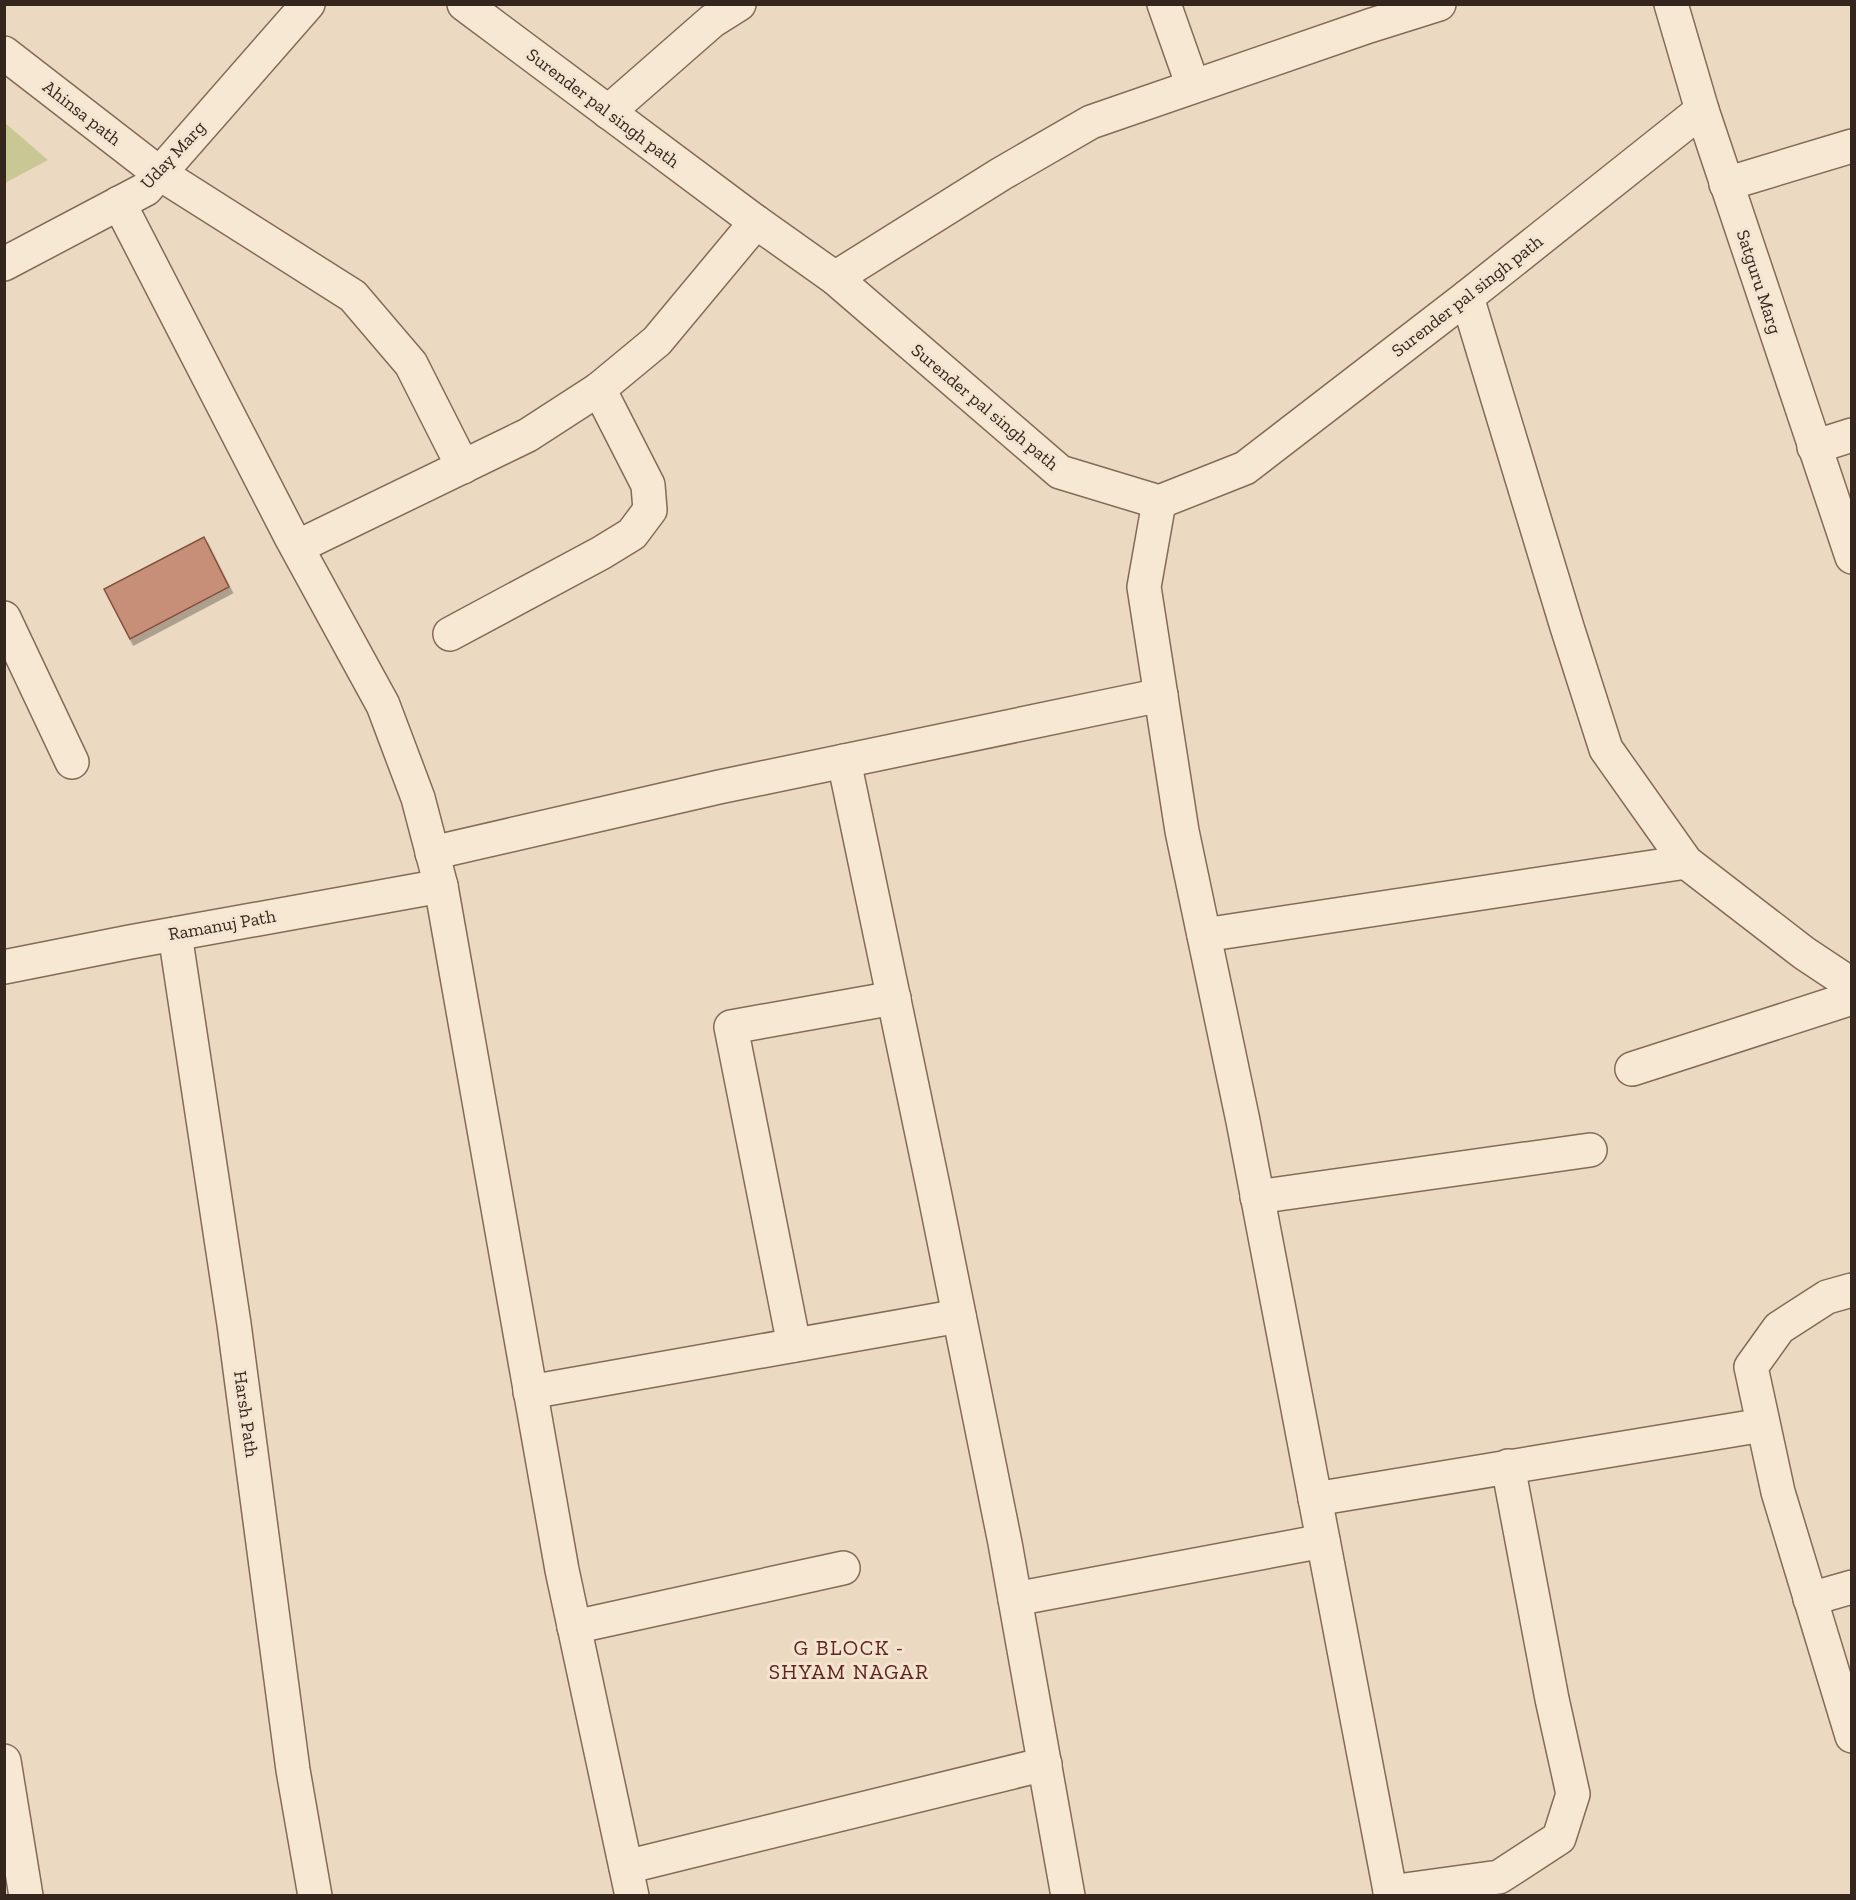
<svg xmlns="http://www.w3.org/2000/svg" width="1856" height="1900" viewBox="0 0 1856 1900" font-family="'Zilla Slab',serif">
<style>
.green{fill:#c9c895}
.building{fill:#c88f78;stroke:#825140;stroke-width:1.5;filter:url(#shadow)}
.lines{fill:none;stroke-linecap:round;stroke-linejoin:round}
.minor-casing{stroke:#846a59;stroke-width:36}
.minor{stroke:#f7e8d3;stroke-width:33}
.labels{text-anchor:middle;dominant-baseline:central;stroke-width:6;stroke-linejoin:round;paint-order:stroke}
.street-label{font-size:18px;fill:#34251d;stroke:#f3e4d0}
.quarter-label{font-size:21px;letter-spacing:1.5px;fill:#5f231e;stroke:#f3e4d0}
</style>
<defs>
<filter id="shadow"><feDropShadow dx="3.5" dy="6" stdDeviation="0" flood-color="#0004"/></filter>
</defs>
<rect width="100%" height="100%" fill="#ecd9c1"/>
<path class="green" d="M5,123L48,160L5,183H4Z"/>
<path class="building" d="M204,537L229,587L130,639L104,589Z"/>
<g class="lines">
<defs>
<g id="minor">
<path d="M464,4L756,222L835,278L1060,472L1159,502L1245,468L1467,297L1702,110"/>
<path d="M1164,4L1193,86"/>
<path d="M1671,4L1702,110L1852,557"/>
<path d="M4,53L159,173L353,296L411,364L463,467"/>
<path d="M608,112L712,21L739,4"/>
<path d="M1726,184L1852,146"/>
<path d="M119,203L290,535L383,705L418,798L441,886L562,1570L632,1896"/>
<path d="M4,264L146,189L308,4"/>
<path d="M835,278L1001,174L1091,122L1369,26L1439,4"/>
<path d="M1467,297L1567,627L1606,749L1686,862L1804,953L1852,985"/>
<path d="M1814,447L1852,435"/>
<path d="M1159,502L1144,587L1182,831L1243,1121L1391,1896"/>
<path d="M297,547L528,435L599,389L657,341L756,222"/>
<path d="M4,618L72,762"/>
<path d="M450,634L601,553L632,534L650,510L648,485L599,389"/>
<path d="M844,761L934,1191L1005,1543L1068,1896"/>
<path d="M432,853L719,787L1161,695"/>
<path d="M175,934L234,1324L293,1770L315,1896"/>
<path d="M1204,935L1686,862"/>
<path d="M4,967L130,942L441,886"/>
<path d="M1632,1069L1852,998"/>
<path d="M1257,1197L1590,1150"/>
<path d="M1852,1290L1827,1297L1779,1328L1751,1367L1778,1492L1852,1736"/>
<path d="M794,1345L731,1027L894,998"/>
<path d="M530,1392L959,1316"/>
<path d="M1315,1499L1763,1425"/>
<path d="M1015,1599L1323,1541"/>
<path d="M1810,1599L1852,1587"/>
<path d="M574,1627L843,1568"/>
<path d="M4,1761L26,1896"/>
<path d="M626,1867L1045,1764"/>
<path d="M1390,1892L1499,1877L1559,1838L1573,1794L1552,1699L1508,1466"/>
</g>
</defs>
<use href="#minor" class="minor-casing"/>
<use href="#minor" class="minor"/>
</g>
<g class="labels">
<g class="street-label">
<text transform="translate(603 108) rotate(37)">Surender pal singh path</text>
<text transform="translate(82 113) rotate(38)">Ahinsa path</text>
<text transform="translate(173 155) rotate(-47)">Uday Marg</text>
<text transform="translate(1759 282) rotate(72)">Satguru Marg</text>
<text transform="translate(1467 296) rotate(-38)">Surender pal singh path</text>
<text transform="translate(985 407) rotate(40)">Surender pal singh path</text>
<text transform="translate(222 925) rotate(-10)">Ramanuj Path</text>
<text transform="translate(246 1414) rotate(82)">Harsh Path</text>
</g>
<g class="quarter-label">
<text x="849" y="1647">G BLOCK -<tspan x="849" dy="24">SHYAM NAGAR</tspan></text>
</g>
</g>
<rect width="1856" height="1900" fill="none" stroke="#34251d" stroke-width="12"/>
</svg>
